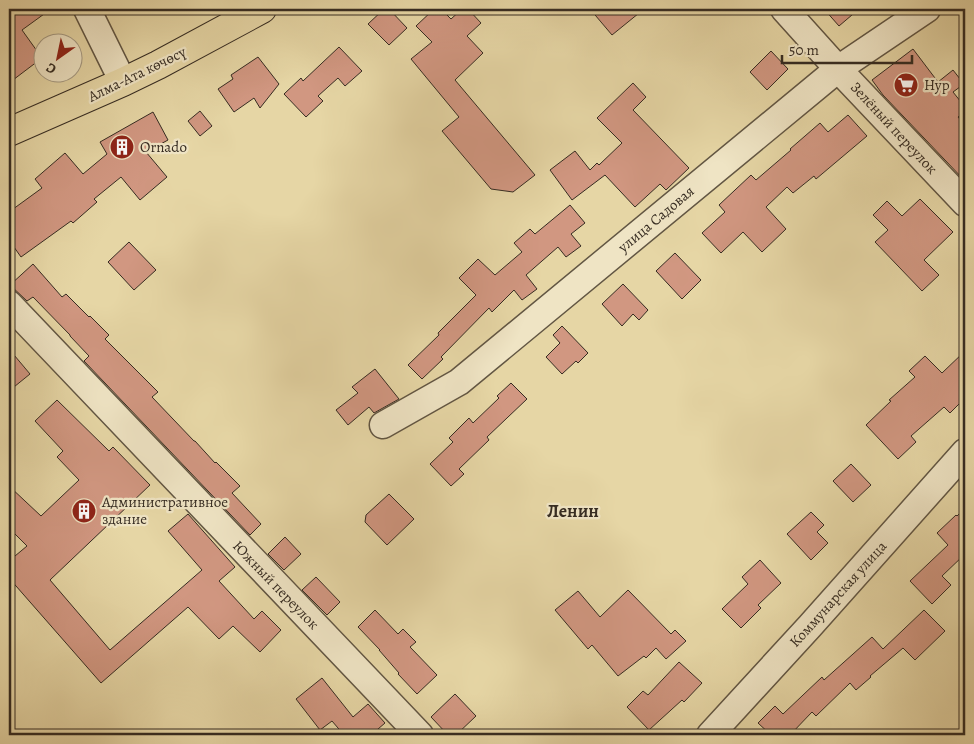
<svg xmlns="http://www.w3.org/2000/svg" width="974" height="744" viewBox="0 0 974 744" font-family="Alegreya,serif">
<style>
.building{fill:#d19781;stroke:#362c22}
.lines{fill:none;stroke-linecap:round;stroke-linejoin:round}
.minor-casing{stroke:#625643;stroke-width:29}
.highway-casing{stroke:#362c22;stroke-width:30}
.minor{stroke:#efe4c4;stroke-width:26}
.highway{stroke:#e6d6a5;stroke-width:28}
.labels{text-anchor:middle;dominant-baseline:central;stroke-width:4.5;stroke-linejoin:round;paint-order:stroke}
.street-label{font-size:15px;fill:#362c22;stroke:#efe4c4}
.poi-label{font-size:15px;fill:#362c22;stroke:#efe4c4;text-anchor:start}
.quarter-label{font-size:18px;font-weight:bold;fill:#362c22;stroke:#efe4c4}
</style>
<rect width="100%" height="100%" fill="#e6d6a5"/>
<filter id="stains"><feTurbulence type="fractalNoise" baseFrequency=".004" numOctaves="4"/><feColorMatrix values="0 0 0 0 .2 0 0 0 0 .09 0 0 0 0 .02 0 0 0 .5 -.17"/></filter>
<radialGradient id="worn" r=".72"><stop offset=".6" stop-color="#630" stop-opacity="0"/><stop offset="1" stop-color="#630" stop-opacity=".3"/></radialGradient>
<g class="building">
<path d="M9,9H51L22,30L42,58L9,83Z"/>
<path d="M384,9H389L407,28L389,45L368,24Z"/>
<path d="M434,9H441L451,19L462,9H468L481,23L467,36L483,53L455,80L535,175L513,192L491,189L442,131L459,117L411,59L432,42L416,26Z"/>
<path d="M590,9H644L612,35Z"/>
<path d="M824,9H859L839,26Z"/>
<path d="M339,47L362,71L345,86L338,78L318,96L323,101L306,117L284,94L301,78L303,81Z"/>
<path d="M913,49L938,82L953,70L964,84L953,92L965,107V111L958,117L965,125V181L883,95L872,80Z"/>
<path d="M771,51L788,69L767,90L750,72Z"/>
<path d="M258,57L279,84L260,108L254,98L234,112L218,89L233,79L231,75Z"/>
<path d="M633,83L646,97L633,110L689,168L666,190L660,184L635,207L605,175L572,200L550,170L575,151L590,170L597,163L599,165L622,143L597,118Z"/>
<path d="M200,111L212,126L200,136L188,121Z"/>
<path d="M153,112L168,140L146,152L167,177L140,200L121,177L94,199L97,202L73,223L71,221L21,257L9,240V212L42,188L35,179L65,153L83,174L107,154L100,142Z"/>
<path d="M848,115L867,136L816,179L814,176L793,193L787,187L766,207L786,229L762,252L743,232L721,253L702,233L725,212L719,205L751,175L756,180L791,150L790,149L820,123L828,132Z"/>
<path d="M920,199L953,232L924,260L939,275L922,291L875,242L888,230L873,215L887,201L902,216Z"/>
<path d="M570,205L585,223L571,234L581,246L566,257L558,247L526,275L537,289L522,300L514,290L492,312L489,308L441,357L443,359L422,379L408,365L439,335L438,333L476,295L459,278L478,259L495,275L522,252L514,243L530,229L535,234Z"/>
<path d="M129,242L156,270L134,290L108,262Z"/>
<path d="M675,253L701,280L682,299L656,271Z"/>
<path d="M33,264L62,297L66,294L89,317L90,316L109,335L105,339L158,392L152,397L194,441H195L215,463L216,462L240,486L232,493L261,524L250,535L84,361L89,356L70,336V335L33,297L27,301L10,285Z"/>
<path d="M623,284L648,310L639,320L633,314L622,326L602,304Z"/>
<path d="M562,326L588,353L578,363L576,361L562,374L546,357L560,343L553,335Z"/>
<path d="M9,349L30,374L9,391Z"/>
<path d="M965,351V398L950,413L944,407L911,436L916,442L898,459L866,425L891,401L889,400L915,377L909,371L925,356L942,373Z"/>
<path d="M375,369L399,399L374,413L369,407L348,425L336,410L358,393L352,387Z"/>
<path d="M511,383L527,399L487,437L489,440L459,469L464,474L451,486L430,464L453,442L449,438L469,418L473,423L499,398L497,396Z"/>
<path d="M57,400L109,451L113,447L150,485L50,580L110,650L202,570L168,531L188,514L235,567L219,581L254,619L262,611L281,630L260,652L233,626L219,639L188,607L101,683L9,578V561L27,546L9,528V486L41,516L79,480L57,457L63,451L35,421Z"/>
<path d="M851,464L871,485L853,502L833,481Z"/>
<path d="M389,494L414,519L387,545L365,522L366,515Z"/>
<path d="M965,508V554L942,576L951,585L932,604L910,581L948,545L937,533L956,515L957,516Z"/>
<path d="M811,512L824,525L817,532L828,543L811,560L787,534Z"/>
<path d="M285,537L301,554L284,570L268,554Z"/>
<path d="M760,560L781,583L758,605L761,608L741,628L722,609L748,584L742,577Z"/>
<path d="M316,577L340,602L327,615L302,590Z"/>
<path d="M628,590L671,634L675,630L686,641L666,659L656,648L646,658L644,656L618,676L592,645L588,649L555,610L578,591L600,617Z"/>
<path d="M375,610L398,634L403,629L416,642L410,647L437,675L417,694L398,674L399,673L379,650H380L358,627Z"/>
<path d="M924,610L945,631L915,660L903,648L870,676L871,677L856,690L850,683L816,716L812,712L790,735H771L758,723L775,706L783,714L822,677L824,680L872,637L883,649Z"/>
<path d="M679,662L702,683L684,702L682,700L649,730L627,707L643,691L648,695Z"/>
<path d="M322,678L353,717L368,704L385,723L371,735H344L332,721L320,730L296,699Z"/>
<path d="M455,694L476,716L456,735H448L431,717Z"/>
</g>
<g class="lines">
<defs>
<g id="minor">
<path d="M87,9L123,82"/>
<path d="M784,9L838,69L965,203"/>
<path d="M9,304L420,735"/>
<path d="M383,425L459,382L838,69L927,9"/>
<path d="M710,735L810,626L965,452"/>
</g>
<path id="highway" d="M9,132L123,82L158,65L262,9"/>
</defs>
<use href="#minor" class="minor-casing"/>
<use href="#highway" class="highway-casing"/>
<use href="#minor" class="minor"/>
<use href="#highway" class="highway"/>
</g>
<defs>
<symbol id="supermarket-disc" viewBox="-11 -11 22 22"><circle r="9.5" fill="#8f2418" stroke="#efe4c4"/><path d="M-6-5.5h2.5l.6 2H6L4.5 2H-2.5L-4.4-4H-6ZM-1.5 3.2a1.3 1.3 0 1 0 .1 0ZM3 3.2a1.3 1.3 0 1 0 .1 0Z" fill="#fff"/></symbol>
<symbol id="building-disc" viewBox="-11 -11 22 22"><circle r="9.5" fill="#8f2418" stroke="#efe4c4"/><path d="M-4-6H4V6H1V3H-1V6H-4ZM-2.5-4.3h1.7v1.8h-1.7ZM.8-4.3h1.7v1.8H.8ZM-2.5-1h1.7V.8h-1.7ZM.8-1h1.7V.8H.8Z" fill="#fff"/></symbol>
</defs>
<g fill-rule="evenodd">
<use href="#supermarket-disc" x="892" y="71" width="28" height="28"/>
<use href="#building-disc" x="108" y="133" width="28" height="28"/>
<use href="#building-disc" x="70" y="497" width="28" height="28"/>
</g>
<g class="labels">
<g class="street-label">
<text transform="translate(137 74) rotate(-26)">Алма-Ата көчөсү</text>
<text transform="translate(894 128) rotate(47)">Зелёный переулок</text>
<text transform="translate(656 219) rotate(-40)">улица Садовая</text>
<text transform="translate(276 585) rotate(46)">Южный переулок</text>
<text transform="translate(838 594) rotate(-48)">Коммунарская улица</text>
</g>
<g class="poi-label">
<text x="924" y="85">Нур</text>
<text x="140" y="147">Ornado</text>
<text x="102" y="502">Административное<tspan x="102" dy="17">здание</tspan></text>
</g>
<g class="quarter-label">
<text x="573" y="511">Ленин</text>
</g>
</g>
<rect width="974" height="744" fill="none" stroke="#e6d6a5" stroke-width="30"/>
<rect x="10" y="10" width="954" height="724" fill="none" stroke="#362c22" stroke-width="2.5"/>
<rect x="15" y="15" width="944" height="714" fill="none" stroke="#362c22"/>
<g transform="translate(58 58) rotate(213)"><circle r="24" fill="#efe4c4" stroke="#a59a83"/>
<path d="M0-4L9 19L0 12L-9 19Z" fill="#8f2418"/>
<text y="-8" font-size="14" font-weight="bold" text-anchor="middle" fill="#362c22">С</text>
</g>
<path d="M782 55v8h130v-8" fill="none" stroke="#362c22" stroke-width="2.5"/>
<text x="789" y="55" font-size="15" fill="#362c22" stroke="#efe4c4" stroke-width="4" paint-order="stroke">50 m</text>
<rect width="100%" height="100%" filter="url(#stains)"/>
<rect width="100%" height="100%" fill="url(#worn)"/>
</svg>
